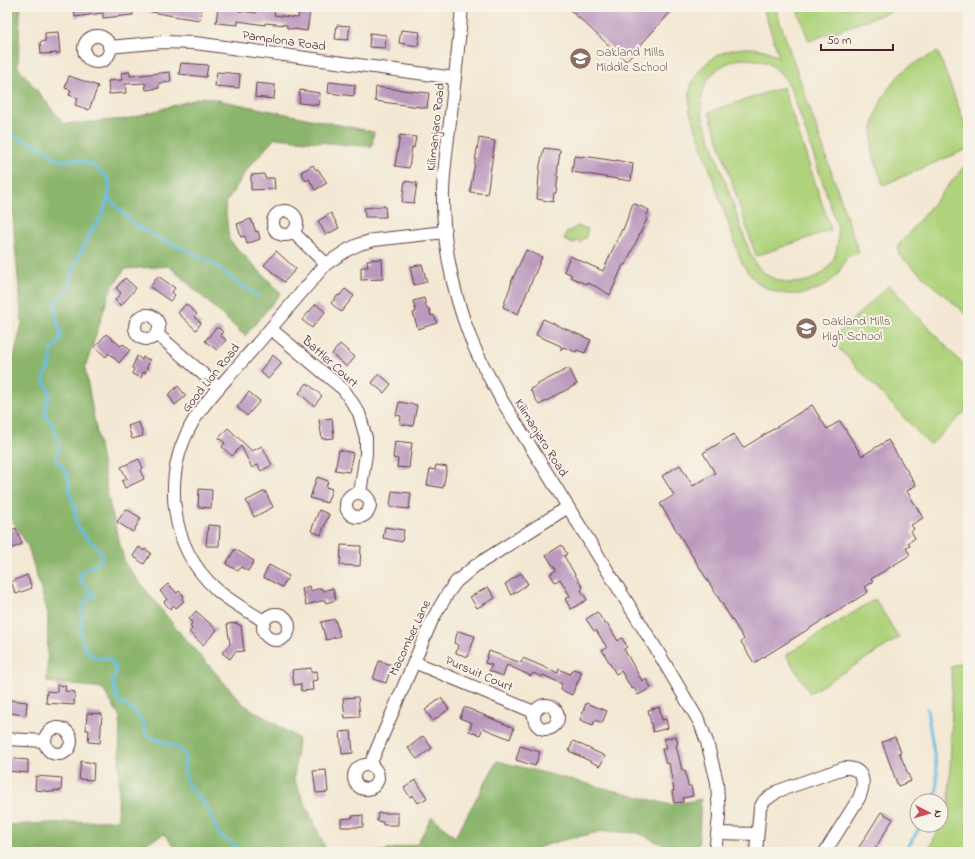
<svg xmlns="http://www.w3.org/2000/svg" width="975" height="859" viewBox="0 0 975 859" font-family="'Indie Flower',sans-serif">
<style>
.green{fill:#afd37c;stroke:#7c7954;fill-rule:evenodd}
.forest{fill:#8bb56c;stroke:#6a6a4c}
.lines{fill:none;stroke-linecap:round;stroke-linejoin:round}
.stream{stroke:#66bde3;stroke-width:3}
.building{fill:#bb99be}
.minor-casing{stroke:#633d44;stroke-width:14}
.minor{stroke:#fff;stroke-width:12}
.labels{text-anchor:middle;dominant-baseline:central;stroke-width:4;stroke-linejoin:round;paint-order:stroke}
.street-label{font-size:13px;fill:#4a1f2b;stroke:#f7f3e8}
.education-label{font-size:13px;fill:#785e54;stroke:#f7f3e8;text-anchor:start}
</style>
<rect width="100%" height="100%" fill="#f7f3e8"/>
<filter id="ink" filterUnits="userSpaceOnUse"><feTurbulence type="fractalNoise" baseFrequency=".025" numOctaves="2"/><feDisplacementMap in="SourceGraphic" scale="8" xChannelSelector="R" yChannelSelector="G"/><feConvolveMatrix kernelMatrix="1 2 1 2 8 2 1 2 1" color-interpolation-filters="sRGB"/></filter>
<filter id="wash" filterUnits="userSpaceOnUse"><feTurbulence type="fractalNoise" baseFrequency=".012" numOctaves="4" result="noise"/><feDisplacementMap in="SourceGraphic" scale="16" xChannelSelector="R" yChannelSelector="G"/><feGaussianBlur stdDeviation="0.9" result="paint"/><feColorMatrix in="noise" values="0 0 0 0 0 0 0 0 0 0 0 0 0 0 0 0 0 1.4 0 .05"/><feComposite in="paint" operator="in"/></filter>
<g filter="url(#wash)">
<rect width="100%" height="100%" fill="#f3e8d3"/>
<g class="green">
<path d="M763,7H775L859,253L847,257C843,264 840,272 834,278C812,300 772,300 751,276C746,271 743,264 740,258L690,111C689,102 689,92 692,83C703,57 732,44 759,49C767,50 773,54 779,57ZM741,59C768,59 777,66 791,88L837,225C839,238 838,252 831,264C815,287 780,289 760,269C756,265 753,259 750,253L703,118C696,88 711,65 741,59Z"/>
<path d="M796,7H903L809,41Z"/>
<path d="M938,52L968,133L967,149L883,185C880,175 875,163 873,153C868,122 882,90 905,70C915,62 927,57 938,52Z"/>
<path d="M783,87L831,230L756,256L709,112Z"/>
<path d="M968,162V316L899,255L898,246Z"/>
<path d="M578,226L588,229L585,239L582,238L581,243L575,241L574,244L564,240L566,233Z"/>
<path d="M889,285L968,370V409L930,445L831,340Z"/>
<path d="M875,599L899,638L810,693L786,655Z"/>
<path d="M968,660V852H927L944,820L949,801L952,709L951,667Z"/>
</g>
<g class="forest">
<path d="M7,7H21L20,13L18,67L64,124L127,119L203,97L374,132L372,147L275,138L249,167L225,204L229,240L281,293L245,336L169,266L125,269L110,291L85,368L109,501L125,564L180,633L243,704L298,738L294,779L327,852H179L164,834L129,852H7V825L118,820L120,717L102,688L47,682L48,614L28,546L7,512V385L22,324L11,196L7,194Z"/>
<path d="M497,761L671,805L701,799L698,852H679L638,833L603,831L559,841L526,852H377L417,844L432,817L455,837Z"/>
</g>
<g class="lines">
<g class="stream">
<path d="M7,133L45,149L56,159L66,161L74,159L93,165L108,179L110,187L108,198L101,218L93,228L74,266L70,284L66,291L56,301L55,307L58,326L61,332L60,341L51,351V362L45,375L44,381L50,393L46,406L45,415L53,425L60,447L55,457C57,464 65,467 67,474C70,482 69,490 71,498C72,501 74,504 75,507C76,513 74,519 77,525C79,529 88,539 91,542C95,547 104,550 101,559C97,568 84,567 79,575L81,582L95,595L89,597L81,610L83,615L80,629L83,644L87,651L95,658H107L114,663L116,673L113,682L118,701L125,705L136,713L144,724V730L149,737L179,748L184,753L186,760L184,765L185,776L188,785L208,808L215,826L220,836L231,842L241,852"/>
<path d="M108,198L135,225L162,240L184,249L215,264L236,282L259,296"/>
<path d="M927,709L937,772V790L933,801"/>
<path d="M905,852L921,825"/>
</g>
</g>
<g id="blocks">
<g class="building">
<path d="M74,7H132L133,15L103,18V13L75,17Z"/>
<path d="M147,7H202L200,20L179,17L146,11Z"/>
<path d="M218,7H240L239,11L256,13L257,8L275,10L274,15L298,18L299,10L310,12L307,31L287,28V25L265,23V25L238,21V25L216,23Z"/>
<path d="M567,7H675L626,61Z"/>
<path d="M337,25L350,26L348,40L335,39Z"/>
<path d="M401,30L420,32L418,46L399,43Z"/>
<path d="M58,32L60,53L41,54L40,42L45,41V33Z"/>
<path d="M370,33L386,35L385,48L369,47Z"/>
<path d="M181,63L208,65L206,77L179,74Z"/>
<path d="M130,72V76L170,72L171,82L159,83V88L146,90L145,83L125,84L126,93L109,94L108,81L122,80L121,73Z"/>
<path d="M217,72L240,74L239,88L215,86Z"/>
<path d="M69,76L98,86L89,110L75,105L78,98L69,95L71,90L65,88Z"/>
<path d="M329,82L355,85L354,96L328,93Z"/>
<path d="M256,83L275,85L274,99L255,97Z"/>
<path d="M376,87L429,93L427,108L375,101Z"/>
<path d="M300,90L320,93L319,105L299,103Z"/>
<path d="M400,135L416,137L414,148L412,147L409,168L395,166Z"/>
<path d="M479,138L495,141L487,194L470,192Z"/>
<path d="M544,148L560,150L557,176H558L556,193H554L553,202L537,199L540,165Z"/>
<path d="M574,156L582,157L583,156L616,161V160L633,164L631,181L572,172Z"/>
<path d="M313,165L316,170L318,169L327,183L315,190L309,179L306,181L301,172Z"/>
<path d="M264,174L265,178H274L275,189L251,190V175Z"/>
<path d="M405,181L417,183L414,203L402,202Z"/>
<path d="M633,203L649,210L646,218L647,219L625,265H623L610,295L595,286L587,283L586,284L570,277L572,275L564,271L570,256L603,271L622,229L623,230Z"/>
<path d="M385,206L386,217H365L364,208Z"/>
<path d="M331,213L339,228L326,235L318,221Z"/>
<path d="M251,219L256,232L258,231L260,239L247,244L245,236L241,237L237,224Z"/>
<path d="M526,250L542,257L518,314L503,307L512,282H511Z"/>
<path d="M276,251L296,269L284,282L264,265Z"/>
<path d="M382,259L383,279L361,280V267H368L367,260Z"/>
<path d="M422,264L427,282L414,285L410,267Z"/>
<path d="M158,276L175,288L172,292L175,295L170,301L150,287Z"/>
<path d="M125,278L136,288L121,306L115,300L121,293L116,288Z"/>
<path d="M345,289L354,296L341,312L331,303L338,295L339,296Z"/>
<path d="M424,298L427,309L429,308L431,316L434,315L437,323L418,329L413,313L416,312L413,301Z"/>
<path d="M186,304L197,314L194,317L201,323L196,330L178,313Z"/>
<path d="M316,304L325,312L312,328L302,320Z"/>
<path d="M543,319L591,340L585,353L577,350L576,352L563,347L561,350V346L536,335Z"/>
<path d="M216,328H219L223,332L220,335L226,340L217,350L205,341Z"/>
<path d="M106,334L121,346L123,344L130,350L119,363L109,353L106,357L95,347Z"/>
<path d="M340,344L355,357L347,367L332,354Z"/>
<path d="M273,355L282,363L268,379L260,371Z"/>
<path d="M137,356L142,360L143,357L150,360L145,373L143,372L141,378L132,374L134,369L132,368Z"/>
<path d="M569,368L577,384L539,405L530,389L538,385V384Z"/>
<path d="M379,374L391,384L384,393L372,383Z"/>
<path d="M307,383L322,396L314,406L299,393Z"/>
<path d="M178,386L186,396L175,405L168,395Z"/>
<path d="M249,392L260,401L247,416L237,407Z"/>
<path d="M399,402L417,405L413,426L400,424L401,416L396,415Z"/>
<path d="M812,405L827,429L840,421L862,456L888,440L916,485L907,491L923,518L911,525L914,529L911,531L915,538L908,543L910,546L906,548L910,555L871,579L873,582L865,587L868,592L754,663L741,642L744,639L660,504L674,495L662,476L680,465L693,486L715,473L703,453L734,434L743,448Z"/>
<path d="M332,418L334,438L322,439L319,420Z"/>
<path d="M139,422L143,436L132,439L128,426Z"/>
<path d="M228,428L252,451L262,446L272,465L261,471L258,465L252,468L241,446L232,456L222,447L225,443L219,438Z"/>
<path d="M395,441L412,443L409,468L397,467L398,459L393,458Z"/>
<path d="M339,450L353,453L349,472L335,470Z"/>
<path d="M139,459L143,468L140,470L144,479L125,488L122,481L127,479L121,467Z"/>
<path d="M436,465L447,467L443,488L427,485L430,469L435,470Z"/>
<path d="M317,477L328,481L326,487L332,489L327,503L310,498Z"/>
<path d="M199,489L212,490L211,508L198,507Z"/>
<path d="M265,491L273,507L254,517L246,501Z"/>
<path d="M392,491L411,493L409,509L390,507Z"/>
<path d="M126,509L141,518L133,532L117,522Z"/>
<path d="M319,510L329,514L321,535L311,531Z"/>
<path d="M208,525L220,526L219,546H206Z"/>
<path d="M385,527L404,530L402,542L383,538Z"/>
<path d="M16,528L22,544L10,549L7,542V532Z"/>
<path d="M341,545L361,546L360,566L340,565Z"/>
<path d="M562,545L567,554L564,556L583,588L581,590L587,600L571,609L565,599L570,596L560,579L555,582L550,574L556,570L546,555Z"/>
<path d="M139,547L144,551L145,549L151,553L144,564L133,556Z"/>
<path d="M235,549L254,561L248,571L241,567L238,571L226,564Z"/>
<path d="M269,565L289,576L282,587L263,577Z"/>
<path d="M521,573L528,584L511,595L505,584Z"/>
<path d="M27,575L32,588L16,594L11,582Z"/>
<path d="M168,584L177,593L179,591L184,596L182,599L184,601L176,608L174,605L170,609L164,602L167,599L160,591Z"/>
<path d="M309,586L311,591L321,588L323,591L333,588L336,600L326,603L325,600L306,605L302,589Z"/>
<path d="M488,587L495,598L477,608L470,597Z"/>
<path d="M196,611L217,630L203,645L189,632L192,629L190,626L192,623L189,619Z"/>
<path d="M597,612L605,624L607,623L618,641L622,638L627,647L624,649L642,681L646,679L651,688L638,695L634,688L632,689L621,671L616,674L602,650L607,648L596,630L594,631L586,619Z"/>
<path d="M335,619L340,636L326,640L321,622Z"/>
<path d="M238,623V625H241L244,651L235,652L230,659L222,653L230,644L227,624Z"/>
<path d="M458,631L475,636L468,657L456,653L458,645L454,643Z"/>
<path d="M489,651L521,663L523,658L558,673L559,669L570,674L573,669L582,672L572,695L561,690L562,684L543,675L542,677L533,673L531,676L507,665L503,676L489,671L492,665L485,663Z"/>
<path d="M379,661L392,665L386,683L373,679Z"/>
<path d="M311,668V672L317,671L318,680L312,681L313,690L301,691V684L294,685L292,670Z"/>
<path d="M57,685L66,686L65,691L75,692L74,705L46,703L47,691L57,692Z"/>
<path d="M358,697L360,717L345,718L343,698Z"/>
<path d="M441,698L449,709L433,721L425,710Z"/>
<path d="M10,700L27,702L26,715L9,713Z"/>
<path d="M586,703L607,711L602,723L595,720L593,725L580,720Z"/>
<path d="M659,707L662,720L666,719L668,728L653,732L648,710Z"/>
<path d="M464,708H467L514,728L510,739L483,728L480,735L469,731L472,723L460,718Z"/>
<path d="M87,713L102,714L100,743L88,742L89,730H86Z"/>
<path d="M351,731L353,753L342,754L340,732Z"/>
<path d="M423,736L432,748L417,759L408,748Z"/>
<path d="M676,736L678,744L676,745L682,770H685L688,786H691L693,796L683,798V802L674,803L672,791H674L669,763L666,764L662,749H666L664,739Z"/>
<path d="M895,737L901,752H899L911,781L898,786L882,742Z"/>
<path d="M573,741L605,756L600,766L569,751Z"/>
<path d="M520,746L540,752L535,766L516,760Z"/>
<path d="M7,758L28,760V773L7,771Z"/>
<path d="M81,761L94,763L93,780L79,779Z"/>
<path d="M326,770L328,792L316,793L313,771Z"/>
<path d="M36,776L62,778L61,791L54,790V792L35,790Z"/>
<path d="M416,780L427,798L418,803L413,795L410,797L404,788Z"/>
<path d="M881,812L893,819L873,852H856Z"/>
<path d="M378,813H398V825H383V822L377,821Z"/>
<path d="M363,815V827H341V819L352,818V816Z"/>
</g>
</g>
</g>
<g filter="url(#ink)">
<use href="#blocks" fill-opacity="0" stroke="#633d44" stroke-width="1"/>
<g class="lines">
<defs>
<g id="minor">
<path d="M462,7C459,42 455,78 451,113C448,139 444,165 443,191C442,239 452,290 469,334C477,357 490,378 501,399L658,652L700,723L707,742L717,782L719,817L715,852"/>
<circle cx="97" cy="49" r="13"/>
<path d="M109,47L163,42L195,43L455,78"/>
<circle cx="285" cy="223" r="12"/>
<path d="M293,232L326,264"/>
<circle cx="147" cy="327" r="12"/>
<path d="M271,329L344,390L359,413L366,438V454L360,493"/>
<path d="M157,334L219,388"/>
<circle cx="358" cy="505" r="12"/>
<circle cx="276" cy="627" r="13"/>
<path d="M264,621C248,611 230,602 216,589C169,546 161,475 194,420C207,398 228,378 245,358C273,326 299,295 326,264L349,249L360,244L374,240L445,232"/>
<path d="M414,662L534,712"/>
<circle cx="546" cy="717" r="12"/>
<circle cx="58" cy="741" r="13"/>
<path d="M7,739L45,741"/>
<circle cx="366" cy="777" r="12"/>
<path d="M370,765L432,620L448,593L456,582L475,566L568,507"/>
<path d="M718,833L757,834"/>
<path d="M756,852L760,808L764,801L778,791L844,768C864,767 866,782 859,798L825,852"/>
</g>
</defs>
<use href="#minor" class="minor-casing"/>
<use href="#minor" class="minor"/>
</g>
</g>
<defs>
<symbol id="school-disc" viewBox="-11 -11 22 22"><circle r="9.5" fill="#8d6e63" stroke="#f7f3e8"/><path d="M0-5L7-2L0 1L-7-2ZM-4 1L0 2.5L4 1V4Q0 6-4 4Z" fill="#fff"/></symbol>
</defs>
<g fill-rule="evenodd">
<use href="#school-disc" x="568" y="46" width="25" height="25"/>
<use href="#school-disc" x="794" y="316" width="25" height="25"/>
</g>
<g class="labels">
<g class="street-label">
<text transform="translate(284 41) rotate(8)">Pamplona Road</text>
<text transform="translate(436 127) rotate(-84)">Kilimanjaro Road</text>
<text transform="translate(330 362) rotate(42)">Battler Court</text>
<text transform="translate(211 378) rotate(-51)">Good Lion Road</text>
<text transform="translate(541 438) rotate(58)">Kilimanjaro Road</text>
<text transform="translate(410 638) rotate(-65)">Macomber Lane</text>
<text transform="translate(479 674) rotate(23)">Pursuit Court</text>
</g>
<g class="education-label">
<text x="596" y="52">Oakland Mills<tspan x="596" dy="15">Middle School</tspan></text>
<text x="822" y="321">Oakland Mills<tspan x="822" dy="15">High School</tspan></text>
</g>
</g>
<rect width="975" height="859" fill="none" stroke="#f7f3e8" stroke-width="24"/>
<g transform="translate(929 813) rotate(96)"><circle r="19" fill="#f7f3e8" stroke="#b29e9c"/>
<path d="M0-3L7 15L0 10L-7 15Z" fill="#d1495b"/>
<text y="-6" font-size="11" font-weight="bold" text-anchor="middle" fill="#4a1f2b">N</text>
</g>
<path d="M821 44v6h72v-6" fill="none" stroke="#4a1f2b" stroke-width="2"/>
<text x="827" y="44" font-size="12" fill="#4a1f2b" stroke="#f7f3e8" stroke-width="3" paint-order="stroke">50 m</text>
</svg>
